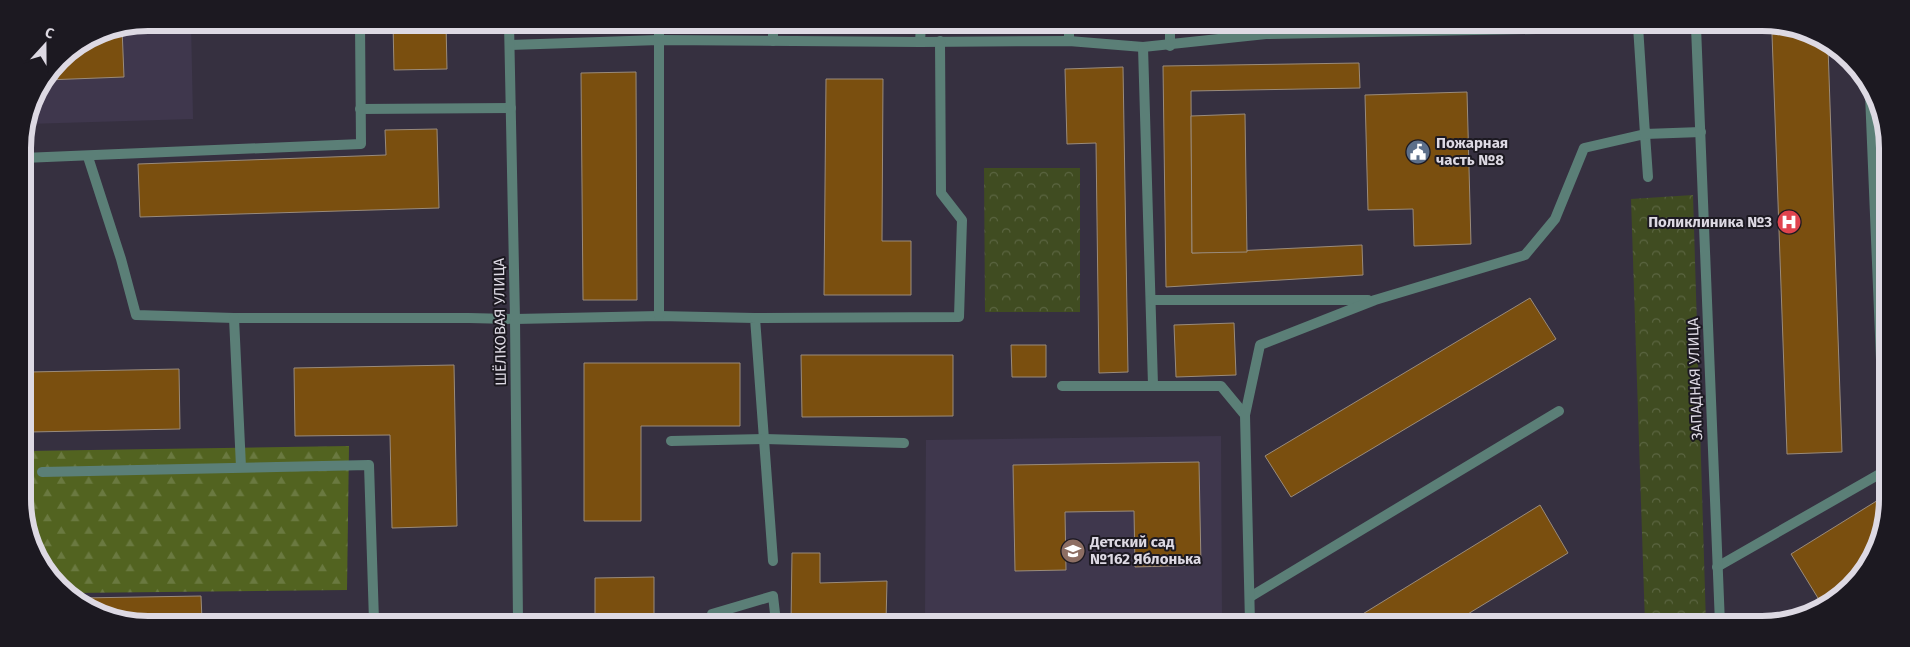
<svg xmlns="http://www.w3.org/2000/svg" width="1910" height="647" viewBox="0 0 1910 647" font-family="'Fira Sans',sans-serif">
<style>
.built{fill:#3f374d}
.forest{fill:url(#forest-firs)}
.park{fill:url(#park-crowns)}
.building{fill:#7a4f0f;stroke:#9a8b7b}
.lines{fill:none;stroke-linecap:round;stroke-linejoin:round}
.service{stroke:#5b7f77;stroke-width:10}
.minor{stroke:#5b7f77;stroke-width:10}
.tertiary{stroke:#5b7f77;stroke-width:10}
.labels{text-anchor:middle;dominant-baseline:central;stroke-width:4;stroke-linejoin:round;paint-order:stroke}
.poi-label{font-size:15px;font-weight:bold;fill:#ddd9e3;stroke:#1c1921;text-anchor:start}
.street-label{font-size:15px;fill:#ddd9e3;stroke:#1c1921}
.rim{fill:none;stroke:#ddd9e3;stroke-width:6}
</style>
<defs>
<pattern id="forest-firs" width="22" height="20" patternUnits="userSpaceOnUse" patternTransform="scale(1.25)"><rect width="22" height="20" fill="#526320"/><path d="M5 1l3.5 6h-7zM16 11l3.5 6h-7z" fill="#6a7940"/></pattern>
<pattern id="park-crowns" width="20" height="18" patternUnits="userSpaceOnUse" patternTransform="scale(1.25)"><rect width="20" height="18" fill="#404c21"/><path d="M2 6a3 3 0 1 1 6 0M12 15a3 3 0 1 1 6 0" fill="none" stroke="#5b6541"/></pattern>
</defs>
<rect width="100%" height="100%" fill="#363040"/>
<g class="built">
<path d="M148,23H191L193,119L27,124L32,100L60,59L100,32Z"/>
<path d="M1221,436L1222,623L925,622L926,440Z"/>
</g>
<path class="forest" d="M349,446L347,590L71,593L54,582L25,523L24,451Z"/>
<g class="park">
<path d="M984,168H1080V312H985Z"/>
<path d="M1693,195L1706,624H1645L1631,199Z"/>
</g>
<g class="building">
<path d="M393,23H446L447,69L394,70Z"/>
<rect x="1114" y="25" width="29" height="4"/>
<path d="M122,28L124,77L46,80L60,59L100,32Z"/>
<path d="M1805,33L1828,47L1842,452L1787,454L1772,34Z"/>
<path d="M1359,63L1360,88L1191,91L1192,253L1362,245L1363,275L1166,287L1163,66Z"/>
<path d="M1123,67L1128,372L1099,373L1096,143L1067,144L1065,69Z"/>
<path d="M636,72L637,300H583L581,73Z"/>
<path d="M826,79H883L882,241H911V295H824Z"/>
<path d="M1467,92L1471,244L1414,246L1413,209L1368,210L1365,95Z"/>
<path d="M1245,114L1247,252L1192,253L1191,116Z"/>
<path d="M437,129L439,208L140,217L138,164L386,155L385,130Z"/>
<path d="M1530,298L1556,339L1291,497L1265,456Z"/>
<path d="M1234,323L1236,375L1176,377L1174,325Z"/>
<path d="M1011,345H1046V377H1012Z"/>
<path d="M801,355H953V416L802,417Z"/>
<path d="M584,363H740V426H641V521H584Z"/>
<path d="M454,365L457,526L392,528L390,435L295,436L294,368Z"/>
<path d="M179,369L180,429L30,432L29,372Z"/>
<path d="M1199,462L1201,565L1135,567L1134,511L1065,512L1066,570L1015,571L1013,465Z"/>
<path d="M1883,497V532L1866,569L1853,583L1821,603L1791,554Z"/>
<path d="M1540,505L1568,553L1453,623H1348Z"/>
<path d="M792,553H820V583L887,581L886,622H791Z"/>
<path d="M654,577V621H595V578Z"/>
<path d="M201,596L202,620H115L80,598Z"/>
</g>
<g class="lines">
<g class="service">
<path d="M773,24V41"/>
<path d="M1069,25V41"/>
<path d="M1170,25V46"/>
<path d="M920,42L921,25"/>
<path d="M510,45L659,40L920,42L1069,41L1143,47L1266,34L1638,27"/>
<path d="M1143,47L1153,385"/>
<path d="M1870,94L1884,432"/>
<path d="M360,109L511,108"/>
<path d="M88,157L121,259L136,315L234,318H469L515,319L659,316L755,318L773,561"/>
<path d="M23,158L361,144L360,23"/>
<path d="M1151,300H1368"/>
<path d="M659,316V24"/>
<path d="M234,318L241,467"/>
<path d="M755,318L959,317L962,220L941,193L940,41"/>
<path d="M1062,386H1221L1245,415"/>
<path d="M671,441L765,439L904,443"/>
<path d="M42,472L369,465L374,621"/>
<path d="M1717,567L1883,472"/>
<path d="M1250,597L1559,411"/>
<path d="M347,621L374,619"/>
<path d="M711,622L712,614L773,596L776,622"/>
<path d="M1250,623L1245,415L1260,345L1375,300L1525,255L1555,219L1584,148L1645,134L1648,177"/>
</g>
<g class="minor">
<path d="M1638,26L1645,134L1701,132"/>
<path d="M1696,27L1720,624"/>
</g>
<path class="tertiary" d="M509,23L515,319L518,621"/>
</g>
<defs>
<symbol id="civic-disc" viewBox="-11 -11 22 22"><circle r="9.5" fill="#5c6f8a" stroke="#1c1921"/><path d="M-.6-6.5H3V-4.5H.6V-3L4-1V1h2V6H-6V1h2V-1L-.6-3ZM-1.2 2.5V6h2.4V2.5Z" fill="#fff"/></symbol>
<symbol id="hospital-disc" viewBox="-11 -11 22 22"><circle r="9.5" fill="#e0444e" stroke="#1c1921"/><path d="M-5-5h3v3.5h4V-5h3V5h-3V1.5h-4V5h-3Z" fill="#fff"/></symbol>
<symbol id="school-disc" viewBox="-11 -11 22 22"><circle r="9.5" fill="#8d6e63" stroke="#1c1921"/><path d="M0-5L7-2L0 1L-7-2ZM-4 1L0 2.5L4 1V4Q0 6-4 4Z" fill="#fff"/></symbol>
</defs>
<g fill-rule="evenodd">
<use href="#civic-disc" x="1404" y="138" width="28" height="28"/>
<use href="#hospital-disc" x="1775" y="208" width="28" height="28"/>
<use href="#school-disc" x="1059" y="537" width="28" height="28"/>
</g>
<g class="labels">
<g class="poi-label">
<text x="1436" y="143">Пожарная<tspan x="1436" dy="17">часть №8</tspan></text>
<text x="1772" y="222" text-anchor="end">Поликлиника №3</text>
<text x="1090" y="542">Детский сад<tspan x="1090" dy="17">№162 Яблонька</tspan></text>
</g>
<g class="street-label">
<text transform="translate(500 322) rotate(-91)">ШЁЛКОВАЯ УЛИЦА</text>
<text transform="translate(1695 379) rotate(-92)">ЗАПАДНАЯ УЛИЦА</text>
</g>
</g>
<path d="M0 0H1910V647H0ZM148 31H1762A117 117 0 0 1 1879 148V499A117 117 0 0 1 1762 616H148A117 117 0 0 1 31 499V148A117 117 0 0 1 148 31Z" fill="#1c1921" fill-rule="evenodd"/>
<path class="rim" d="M148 31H1762A117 117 0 0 1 1879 148V499A117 117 0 0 1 1762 616H148A117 117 0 0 1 31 499V148A117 117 0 0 1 148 31Z"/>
<g transform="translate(45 45) rotate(21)" stroke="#1c1921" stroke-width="4" paint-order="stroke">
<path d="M0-4L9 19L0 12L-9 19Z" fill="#ddd9e3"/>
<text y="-8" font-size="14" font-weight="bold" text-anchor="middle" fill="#ddd9e3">С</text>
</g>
</svg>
